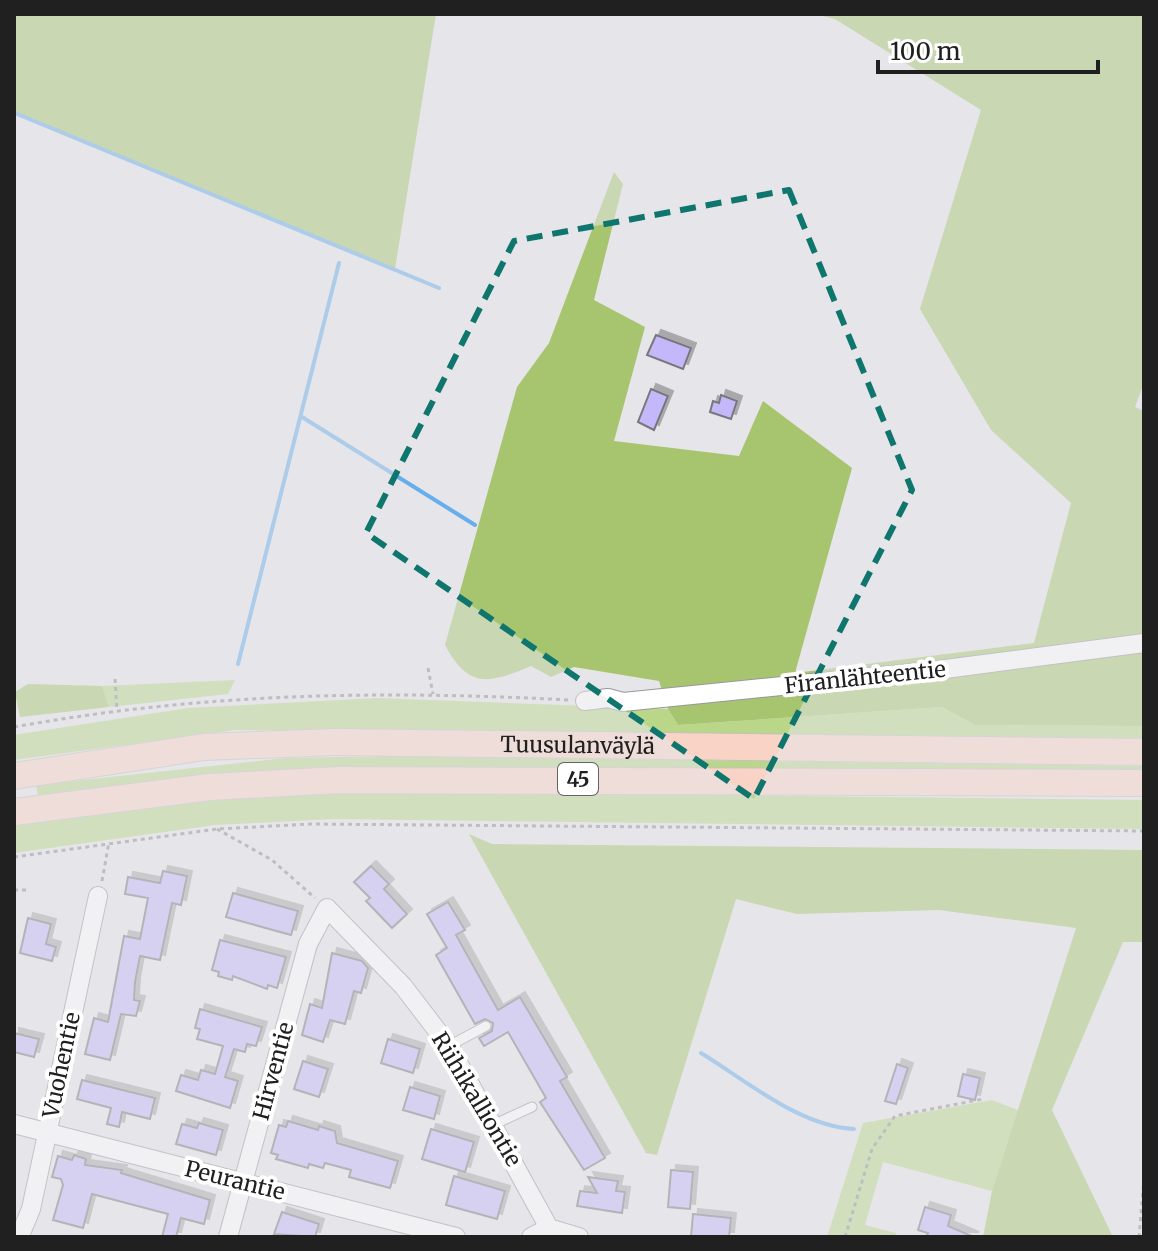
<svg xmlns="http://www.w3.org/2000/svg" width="1158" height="1251" viewBox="0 0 1158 1251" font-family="Merriweather,serif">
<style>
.green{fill:#bad789}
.forest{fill:#a7c56f}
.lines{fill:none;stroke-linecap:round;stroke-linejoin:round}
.stream{stroke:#66aeec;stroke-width:4}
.building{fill:#c4b8fb;stroke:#78777b;stroke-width:2;filter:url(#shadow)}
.service-casing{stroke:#98979b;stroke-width:11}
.minor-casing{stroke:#98979b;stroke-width:20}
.primary-casing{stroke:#c1c1c1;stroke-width:28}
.path{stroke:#8f8e91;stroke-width:3;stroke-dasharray:4 4;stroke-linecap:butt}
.service{stroke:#fff;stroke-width:9}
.minor{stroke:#fff;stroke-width:18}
.primary{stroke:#f9d3c6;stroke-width:26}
.marked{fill:none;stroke:#0f766e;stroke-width:6;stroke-dasharray:16 10;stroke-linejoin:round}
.labels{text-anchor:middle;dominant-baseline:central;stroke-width:8;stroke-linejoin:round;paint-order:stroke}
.shield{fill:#fff;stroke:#636364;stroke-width:2}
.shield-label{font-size:20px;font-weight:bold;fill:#202021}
.street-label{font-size:22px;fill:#202021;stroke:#fff}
</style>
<defs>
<filter id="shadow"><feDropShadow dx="5" dy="-5" stdDeviation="0" flood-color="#0004"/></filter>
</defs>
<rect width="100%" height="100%" fill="#e6e5e9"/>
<g class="green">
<path d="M235,680L228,694L109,707L102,686Z"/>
<path d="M378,698L668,709L678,725L942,707L975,725L1144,726V742L236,730L14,760V735L188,708Z"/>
<path d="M389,756L1144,766V777L38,797L36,785L286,758Z"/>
<path d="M372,791L1144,800V829L333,819L215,825L14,853V822L166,802Z"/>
<path d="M992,1100L1018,1110L992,1191L883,1162L865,1225L896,1233V1237H827L863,1123Z"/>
</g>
<g class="forest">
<path d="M14,14H436L395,269L14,113Z"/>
<path d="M815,14H1144V383L1135,407L1144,411V726L975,725L942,707L678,725L668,709L659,681L574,667L551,677L531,666C488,684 469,689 445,645L517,387L549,343L614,172L623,184L594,300L645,327L614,441L739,456L763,401L852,468L795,673L1034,643L1071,503L991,430L920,309L981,110L835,19Z"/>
<path d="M28,684L102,686L109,707L20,717L15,692Z"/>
<path d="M469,834L492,844L1144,850V942H1123L1052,1110L1113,1237H983L992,1191L1076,928L939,910L797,914L736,899L657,1155L646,1153Z"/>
</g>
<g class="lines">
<g class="stream">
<path d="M17,114L439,288"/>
<path d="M302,417L475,525"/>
<path d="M238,664L339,263"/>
<path d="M701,1053C747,1081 799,1126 854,1129"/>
</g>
</g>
<g class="building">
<path d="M656,335L691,348L683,369L647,355Z"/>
<path d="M651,389L668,396L654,430L638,422Z"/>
<path d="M721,395L737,401L731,419L710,412L713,401L719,403Z"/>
<path d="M371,866L389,884L384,889L407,914L392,928L366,901L370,898L354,882Z"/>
<path d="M163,871L187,876L181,905L172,903L160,960L140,956L135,982L134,1000L140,1001L136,1016L121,1014L110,1060L85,1054L94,1018L108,1022L124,936L140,939L148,898L125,894L128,877L160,883Z"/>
<path d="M233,893L298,911L291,935L226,917Z"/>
<path d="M448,902L465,930L456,935L498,1010L520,997L567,1077L560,1081L605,1158L584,1170L540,1102L546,1098L508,1032L484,1046L479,1038L492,1031L493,1023L485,1019L475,1024L436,955L447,948L427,914Z"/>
<path d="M28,918L51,924L46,944L56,947L52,961L20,953Z"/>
<path d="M220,940L286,957L277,988L268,985L267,989L233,976L232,980L218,976L219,972L212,970Z"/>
<path d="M332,953L362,961L368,968L361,993L354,991L345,1024L330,1020L323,1042L302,1035L310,1004L322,1008Z"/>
<path d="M200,1009L262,1027L256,1046L247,1044L245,1052L234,1049L225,1077L238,1081L230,1108L176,1091L181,1075L198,1080L201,1070L215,1074L223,1046L197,1039L200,1029L195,1028Z"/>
<path d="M14,1033L39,1039L34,1057L14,1052Z"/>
<path d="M388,1039L420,1049L413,1073L381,1063Z"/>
<path d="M303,1061L328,1069L319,1097L294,1089Z"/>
<path d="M897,1064L908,1068L896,1104L885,1101Z"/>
<path d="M963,1074L980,1078L975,1100L958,1096Z"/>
<path d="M82,1080L155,1098L150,1119L122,1112L119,1127L107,1124L111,1108L77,1099Z"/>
<path d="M410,1087L440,1096L434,1119L403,1110Z"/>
<path d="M288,1121L318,1130L319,1126L335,1131L337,1143L398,1161L390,1188L349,1177L351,1170L325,1163L323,1168L309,1164L308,1168L276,1159L278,1155L271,1153L279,1125L286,1127Z"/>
<path d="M199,1123L223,1130L216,1155L176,1144L182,1124L197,1128Z"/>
<path d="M431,1129L474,1142L465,1172L422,1159Z"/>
<path d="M74,1155L86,1159L85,1165L122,1170L121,1173L210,1200L204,1224L181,1218L176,1237H162L168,1214L92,1194L83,1228L53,1220L63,1185L61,1179L52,1177L58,1156L72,1160Z"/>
<path d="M671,1170L693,1172L690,1209L668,1207Z"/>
<path d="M454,1176L505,1191L497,1219L446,1205Z"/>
<path d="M588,1177L618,1181L616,1191L625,1192L622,1213L577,1206L580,1191L597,1193Z"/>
<path d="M925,1207L951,1215L948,1226L974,1237H926L928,1233L918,1230Z"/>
<path d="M282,1212L319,1224L315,1237L274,1234Z"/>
<path d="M693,1214L731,1218L729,1237H691Z"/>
</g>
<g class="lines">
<defs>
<g id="service">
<path d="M449,1046L486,1026"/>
<path d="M495,1124L532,1107"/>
</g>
<g id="minor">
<path d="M585,701L608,698L623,702L930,671L1144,643"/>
<path d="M14,1124L456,1237"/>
<path d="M21,1233L31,1209L98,896"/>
<path d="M228,1237L308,944L327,908L403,986L449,1046L549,1228"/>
<path d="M531,1237L549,1228L579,1237"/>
</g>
<g id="primary">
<path id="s1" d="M14,776L204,747L337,742L1144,752"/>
<path d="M14,812L210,787L340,780L1144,783"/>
</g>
</defs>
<use href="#service" class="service-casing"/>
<use href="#minor" class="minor-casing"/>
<use href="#primary" class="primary-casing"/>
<g class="path">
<path d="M428,668L433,694"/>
<path d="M115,679L117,711"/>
<path d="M14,727C203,693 378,690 570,700"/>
<path d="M217,829L272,860L315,898"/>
<path d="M14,857L217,829L311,824L1144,831"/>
<path d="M102,881L109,842"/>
<path d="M14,890H27"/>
<path d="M845,1237L872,1149L895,1116L983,1099"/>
<path d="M1139,1237L1144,1178"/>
</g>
<use href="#service" class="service"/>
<use href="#minor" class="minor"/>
<use href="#primary" class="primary"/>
</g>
<path d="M0 0H1158V1251H0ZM789,190L912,490L754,799L366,533L514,241Z" fill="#e6e5e9" fill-opacity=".55" fill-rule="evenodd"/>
<path class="marked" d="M789,190L912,490L754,799L366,533L514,241Z"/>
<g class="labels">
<rect class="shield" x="558" y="763" width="40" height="32" rx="6"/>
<g class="shield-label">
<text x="578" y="779">45</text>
</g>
<g class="street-label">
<text transform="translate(865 677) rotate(-6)">Firanlähteentie</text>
<text stroke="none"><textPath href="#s1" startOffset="566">Tuusulanväylä</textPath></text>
<text transform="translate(61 1065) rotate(-78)">Vuohentie</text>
<text transform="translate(273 1071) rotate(-75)">Hirventie</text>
<text transform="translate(477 1099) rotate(59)">Riihikalliontie</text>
<text transform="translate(235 1180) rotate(14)">Peurantie</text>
</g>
</g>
<rect width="1158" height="1251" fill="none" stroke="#202021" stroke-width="32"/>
<path d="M878 60v12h220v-12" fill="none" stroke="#202021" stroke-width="4"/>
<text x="890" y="60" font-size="24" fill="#202021" stroke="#ffffff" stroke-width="6" paint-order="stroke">100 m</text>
</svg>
